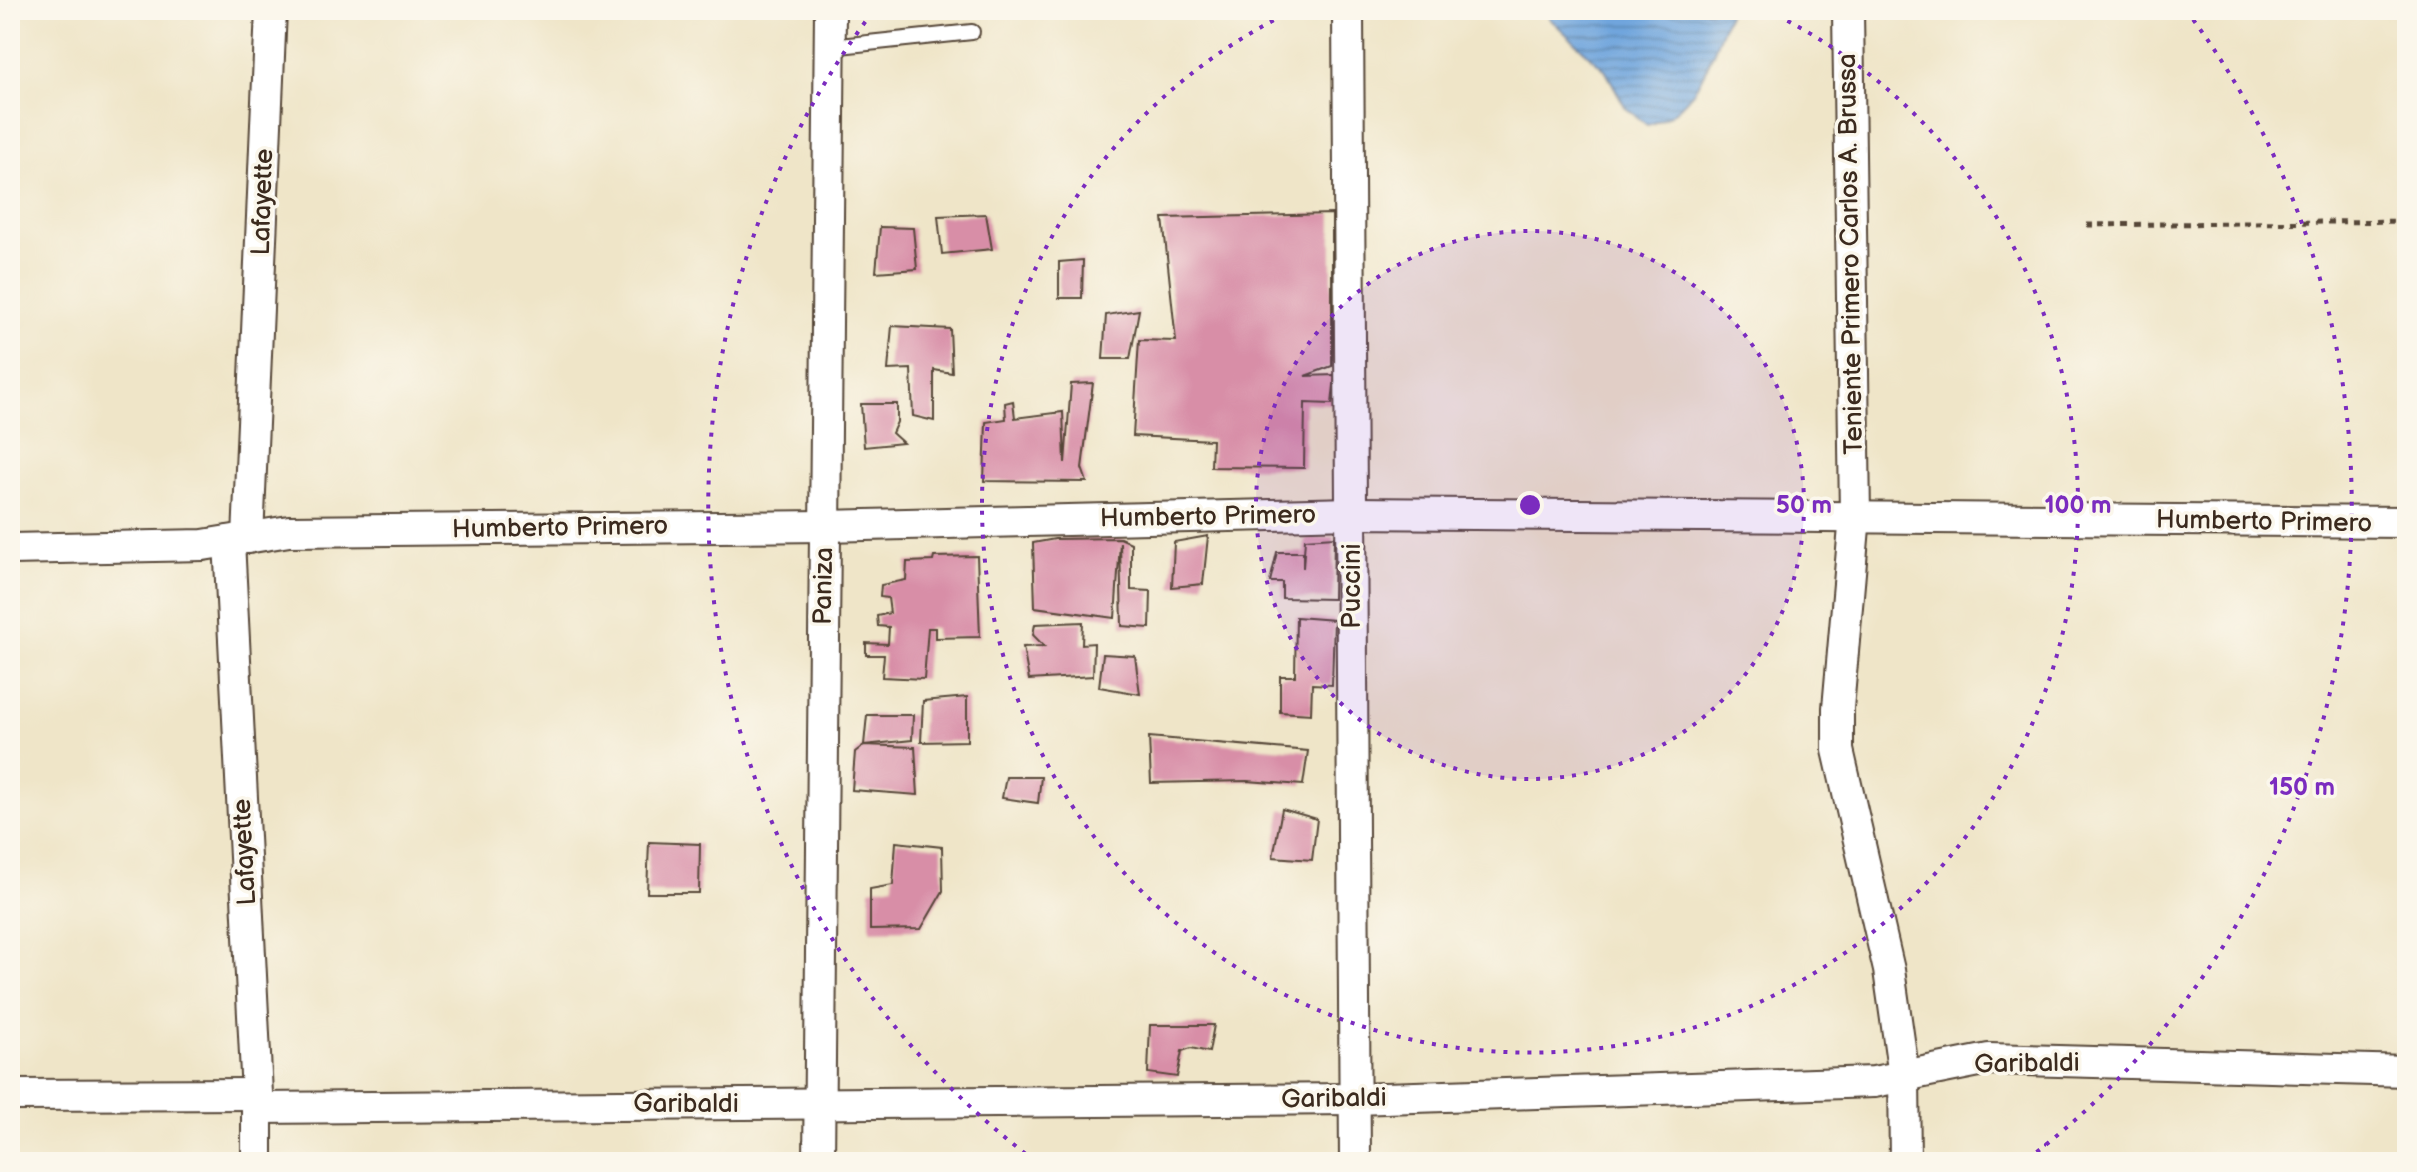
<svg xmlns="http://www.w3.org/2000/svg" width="2417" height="1172" viewBox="0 0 2417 1172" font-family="'Balsamiq Sans',sans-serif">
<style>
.water{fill:url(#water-rules);stroke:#55687e;stroke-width:2}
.building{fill:#d88ea7}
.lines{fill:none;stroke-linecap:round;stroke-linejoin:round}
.service-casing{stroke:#564638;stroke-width:18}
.minor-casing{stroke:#564638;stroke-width:34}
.path{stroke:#564638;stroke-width:5;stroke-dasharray:6 6;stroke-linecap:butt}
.service{stroke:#fff;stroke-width:14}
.minor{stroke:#fff;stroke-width:30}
.ring{fill:none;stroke:#7b2cbf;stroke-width:4;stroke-dasharray:4 8}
.labels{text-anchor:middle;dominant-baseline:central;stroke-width:7;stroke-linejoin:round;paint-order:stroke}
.street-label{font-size:26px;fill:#3b2a1e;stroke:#fbf7ec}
.centre{fill:#7b2cbf;stroke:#fbf7ec;stroke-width:4}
.ring-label{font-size:24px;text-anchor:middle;font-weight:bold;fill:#7b2cbf;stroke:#fbf7ec;stroke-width:7;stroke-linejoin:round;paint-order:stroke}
</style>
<defs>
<pattern id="water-rules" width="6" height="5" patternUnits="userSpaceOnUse" patternTransform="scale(2)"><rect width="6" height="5" fill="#6fa5dd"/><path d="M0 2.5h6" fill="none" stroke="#5c87b3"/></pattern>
</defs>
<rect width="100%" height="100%" fill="#fbf7ec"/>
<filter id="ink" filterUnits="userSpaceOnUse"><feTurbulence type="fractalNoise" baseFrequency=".0125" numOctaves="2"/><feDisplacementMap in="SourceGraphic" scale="16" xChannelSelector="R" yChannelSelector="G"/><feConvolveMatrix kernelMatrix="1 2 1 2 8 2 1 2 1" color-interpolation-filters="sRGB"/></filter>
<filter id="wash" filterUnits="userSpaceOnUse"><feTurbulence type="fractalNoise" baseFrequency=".006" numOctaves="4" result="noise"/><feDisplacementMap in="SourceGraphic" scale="32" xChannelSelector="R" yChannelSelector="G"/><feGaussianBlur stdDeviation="1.8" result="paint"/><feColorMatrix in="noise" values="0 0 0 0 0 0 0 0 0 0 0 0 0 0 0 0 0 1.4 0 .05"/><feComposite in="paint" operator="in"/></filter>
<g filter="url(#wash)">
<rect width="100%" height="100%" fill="#efe5c8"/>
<path class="water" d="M1545,10H1730C1710,55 1700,111 1647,125L1626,108L1605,70L1550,19Z"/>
<g id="blocks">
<g class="building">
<path d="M986,214L992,249L942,254L938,216Z"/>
<path d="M1332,214V366L1305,376L1335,375L1332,404L1305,403L1304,468L1211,467L1212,440L1133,436L1139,340L1176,341L1163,218Z"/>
<path d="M880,227L913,228L917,269L876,272Z"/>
<path d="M1083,260L1082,298H1059V262Z"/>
<path d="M1139,310L1130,359H1103L1106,315Z"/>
<path d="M892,326L950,329L952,373L934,370V421L913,416L911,369L888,370Z"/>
<path d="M1093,383L1082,468L1087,482L984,481L986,422L1006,419L1005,403L1013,401L1015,418L1063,412L1065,463L1071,384Z"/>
<path d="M861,404H897V422L892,433L903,443L864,447Z"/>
<path d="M1208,536L1203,584L1172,587L1174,542Z"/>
<path d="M1334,537L1333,599L1282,598V582H1270L1277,552H1303V568L1305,539Z"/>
<path d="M1120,538L1131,543V590L1151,591L1150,628L1122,626L1120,542L1115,618L1035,607L1033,543L1055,539Z"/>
<path d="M977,556L980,637L935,638V628H928L924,679L882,677L884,655H866V643L888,644L889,627L878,626L877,616L890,613L888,598L880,597L881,585L906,580L907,562L933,561L934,557Z"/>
<path d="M1296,617L1334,620L1332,685L1312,684L1311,714L1280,712V676H1295Z"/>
<path d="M1083,622L1082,644L1094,643L1093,676L1029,680L1023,647L1044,646L1033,635L1035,624Z"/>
<path d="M1103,654L1135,656L1140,694L1099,687Z"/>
<path d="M967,697V741L921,742L923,701Z"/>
<path d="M867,715H913L912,740L864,745Z"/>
<path d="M1149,737L1308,751L1303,785L1247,781L1151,783Z"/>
<path d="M864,745L915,747L918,795L852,790L855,752Z"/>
<path d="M1006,777H1041L1038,803L1002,798Z"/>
<path d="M1282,809L1317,819L1312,860L1273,857Z"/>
<path d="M649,842L700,844L699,893H647Z"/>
<path d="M896,842L942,847L943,891L921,929L870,930V889L893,885Z"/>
<path d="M1150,1025H1214L1209,1052L1191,1048L1182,1051L1177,1077L1148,1073Z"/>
</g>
</g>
</g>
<g filter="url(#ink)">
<use href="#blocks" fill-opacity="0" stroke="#564638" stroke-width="2"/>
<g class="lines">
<defs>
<path id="service" d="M830,47L972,32"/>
<g id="minor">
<path d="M1348,10L1355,1162"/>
<path d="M1848,10L1855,516L1838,708V750L1889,970L1904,1076L1905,1162"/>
<path d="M248,538L271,10"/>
<path d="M229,541L257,1094V1162"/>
<path d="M10,549L203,545L289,531L825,526L1352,513L2407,522"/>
<path d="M10,1095L257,1094"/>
<path d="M258,1108L1355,1099L1874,1082L1989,1059L2407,1071"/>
<path d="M819,1162L830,10"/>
</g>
</defs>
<use href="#service" class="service-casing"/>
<use href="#minor" class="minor-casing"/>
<path class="path" d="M2087,225L2407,221"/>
<use href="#service" class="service"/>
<use href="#minor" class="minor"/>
</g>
</g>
<circle cx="1530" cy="505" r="274" fill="#7b2cbf" fill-opacity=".12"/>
<g class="ring">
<circle cx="1530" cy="505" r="274"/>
<path d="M1766 10A548 548 0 1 1 1294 10"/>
<path d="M1035 1161A822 822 0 0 1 874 10M2186 10A822 822 0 0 1 2025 1161"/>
</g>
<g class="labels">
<g class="street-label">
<text transform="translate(263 202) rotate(-88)">Lafayette</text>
<text transform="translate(1851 254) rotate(-91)">Teniente Primero Carlos A. Brussa</text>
<text transform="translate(1208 517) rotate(-1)">Humberto Primero</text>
<text transform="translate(2264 522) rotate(1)">Humberto Primero</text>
<text transform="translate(560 528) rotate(-1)">Humberto Primero</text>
<text transform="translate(824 586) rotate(-89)">Paniza</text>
<text transform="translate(1352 586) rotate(-90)">Puccini</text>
<text transform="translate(245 852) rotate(-93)">Lafayette</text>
<text transform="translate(2027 1064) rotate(-1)">Garibaldi</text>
<text transform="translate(1334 1099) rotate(-1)">Garibaldi</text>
<text x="686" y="1104">Garibaldi</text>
</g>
</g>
<circle cx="1530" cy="505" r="12" class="centre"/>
<g class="ring-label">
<text x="1804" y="513">50 m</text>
<text x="2078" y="513">100 m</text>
<text x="2302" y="795">150 m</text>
</g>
<rect width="2417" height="1172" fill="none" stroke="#fbf7ec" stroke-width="40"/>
</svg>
